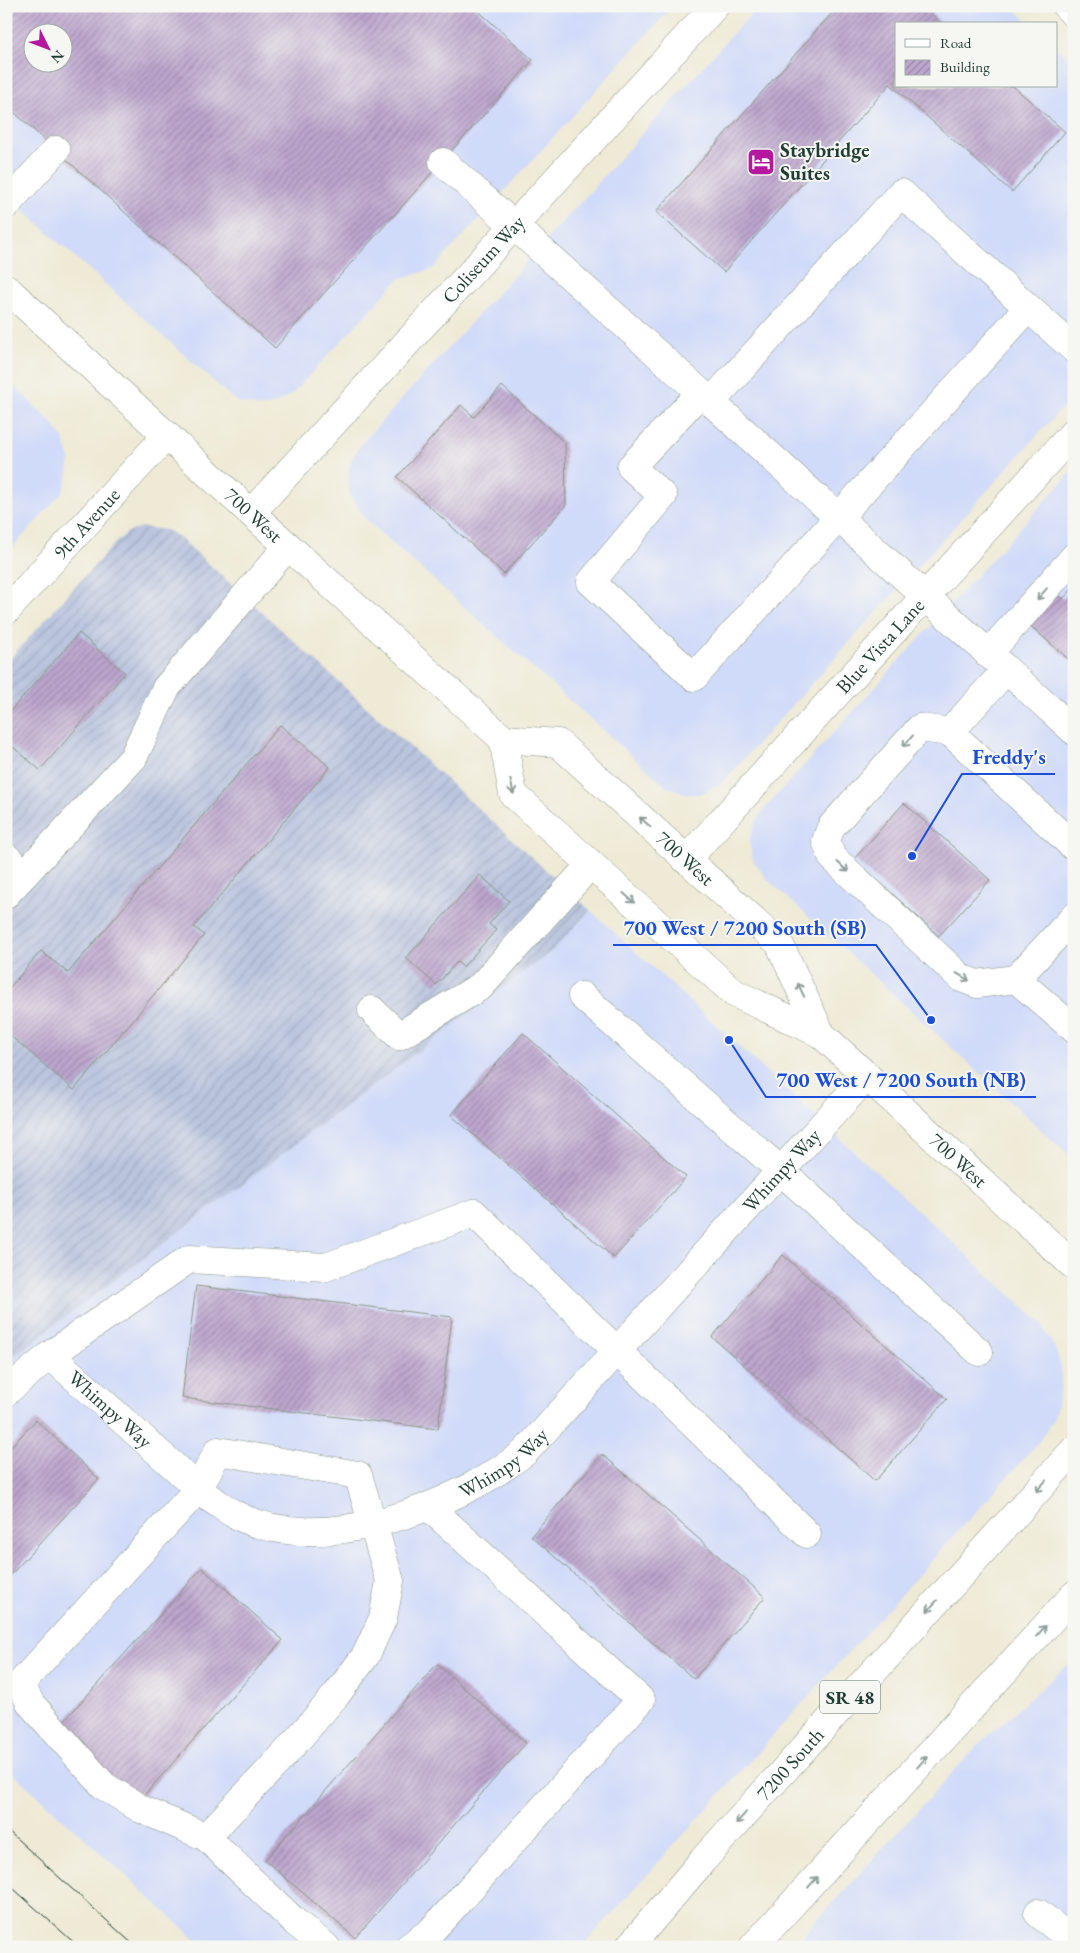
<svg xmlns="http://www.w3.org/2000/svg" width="1080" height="1953" viewBox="0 0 1080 1953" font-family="'EB Garamond',serif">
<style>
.built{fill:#d0daf9;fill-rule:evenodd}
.industrial{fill:url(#industrial-furrows)}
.building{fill:url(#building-hatch);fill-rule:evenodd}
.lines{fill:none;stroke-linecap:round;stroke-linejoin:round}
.minor-casing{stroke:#879484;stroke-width:29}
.major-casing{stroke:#879484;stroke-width:29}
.minor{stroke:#fff;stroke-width:28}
.major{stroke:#fff;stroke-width:28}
.tram{stroke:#1f3d34;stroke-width:1}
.oneway{stroke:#8f9e9a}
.labels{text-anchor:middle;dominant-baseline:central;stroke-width:4;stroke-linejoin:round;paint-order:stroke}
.shield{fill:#f6f6f2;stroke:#60746d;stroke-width:1}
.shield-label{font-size:19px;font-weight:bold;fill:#1f3d34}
.poi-label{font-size:20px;font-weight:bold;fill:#1f3d34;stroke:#f6f6f2;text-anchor:start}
.street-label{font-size:20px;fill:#1f3d34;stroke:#f6f6f2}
.leader{fill:none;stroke:#1d4ed8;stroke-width:2}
.callout-dot{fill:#1d4ed8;stroke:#f6f6f2;stroke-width:2}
.callout-label{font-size:21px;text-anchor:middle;font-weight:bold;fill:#1d4ed8;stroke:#f6f6f2;stroke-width:4;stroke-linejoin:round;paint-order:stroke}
</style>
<defs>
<pattern id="industrial-furrows" width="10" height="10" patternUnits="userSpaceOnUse" patternTransform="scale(1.25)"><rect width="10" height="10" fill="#bac4de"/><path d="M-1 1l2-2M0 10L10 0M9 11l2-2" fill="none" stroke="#9fa9bf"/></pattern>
<pattern id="building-hatch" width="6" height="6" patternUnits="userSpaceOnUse" patternTransform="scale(1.25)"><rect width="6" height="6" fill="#bda6ce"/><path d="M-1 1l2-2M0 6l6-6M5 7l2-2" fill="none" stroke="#9988a8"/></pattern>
</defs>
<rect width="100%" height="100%" fill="#f6f6f2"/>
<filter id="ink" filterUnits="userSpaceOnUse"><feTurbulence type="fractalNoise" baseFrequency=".02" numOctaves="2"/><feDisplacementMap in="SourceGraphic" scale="10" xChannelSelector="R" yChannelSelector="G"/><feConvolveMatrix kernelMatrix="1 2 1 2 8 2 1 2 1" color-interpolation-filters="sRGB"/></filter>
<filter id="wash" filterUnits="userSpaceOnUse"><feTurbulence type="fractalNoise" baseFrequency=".0096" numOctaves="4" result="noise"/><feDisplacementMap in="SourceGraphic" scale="20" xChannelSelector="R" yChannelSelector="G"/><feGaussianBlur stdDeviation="1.12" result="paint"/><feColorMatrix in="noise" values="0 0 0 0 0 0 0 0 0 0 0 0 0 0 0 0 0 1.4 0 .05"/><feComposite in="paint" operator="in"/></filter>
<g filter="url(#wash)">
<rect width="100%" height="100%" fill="#efead5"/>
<g class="built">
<path d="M6,6H673L433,269L399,279L292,394L273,405L259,407L238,402L230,396L6,195ZM32,32H62V62H32Z"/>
<path d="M758,6H1011L1031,24H896V86H1056V47L1074,63V395L722,783L700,794H688L667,787L660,781L365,519L351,496L348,484L349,470L352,458L362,443Z"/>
<path d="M6,378L53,424L63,438L70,459L67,480L62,493L6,555Z"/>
<path d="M1074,469V1160L766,878L753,860L749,841L757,820L765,808Z"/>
<path d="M590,910L1040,1322L1057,1352L1061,1368V1387L1054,1418L1038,1443L582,1947H204L6,1767V1362L554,949Z"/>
<path d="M1074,1659V1947H792L978,1745Z"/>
</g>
<path class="industrial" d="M142,527L166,530L179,537L590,910L554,949L6,1362V663L116,542L128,532Z"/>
<g id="blocks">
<g class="building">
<path d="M6,6H473L533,60L275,348L6,105ZM32,32H62V62H32Z"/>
<path d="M838,6H923L942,24H896V86H1013L1065,132L1012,192L890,84L724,272L656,212Z"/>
<path d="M502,386L565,443L566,505L504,574L397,477L461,405L474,417Z"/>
<path d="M1074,587V664L1026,622L1054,591L1063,599Z"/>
<path d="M79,633L125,673L40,770L6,741V716Z"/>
<path d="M280,725L330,767L194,927L204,935L74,1090L6,1032V992L41,951L68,973Z"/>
<path d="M904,803L990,880L939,936L854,859Z"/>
<path d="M480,875L509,901L489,924L496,930L463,967L457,962L436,985L406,958Z"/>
<path d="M523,1033L686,1177L614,1258L451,1115Z"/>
<path d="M783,1255L947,1399L875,1481L712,1337Z"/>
<path d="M196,1286L452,1317L438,1429L182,1398Z"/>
<path d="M36,1420L99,1479L6,1580V1452Z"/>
<path d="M602,1454L765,1597L694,1679L531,1536Z"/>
<path d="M202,1568L283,1640L137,1803L56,1730Z"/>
<path d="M437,1664L526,1743L355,1938L265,1860Z"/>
</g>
</g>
</g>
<g filter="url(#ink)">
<use href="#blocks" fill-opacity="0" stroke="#879484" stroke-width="1"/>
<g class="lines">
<defs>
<g id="minor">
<path d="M1066,6L1074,14"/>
<path d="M443,162L711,402L901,193L1074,349"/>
<path d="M6,205L56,150"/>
<path d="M700,393L631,467L663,496L591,582L694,677L1028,308"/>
<path d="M711,402L1074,731"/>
<path id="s1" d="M251,513L715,6"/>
<path id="s2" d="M6,611L167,435"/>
<path d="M988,654L1074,557"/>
<path d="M1006,670L950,732L1074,847"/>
<path d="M950,732L920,728L831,827L826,841L832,857L961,978L977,984L1016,979"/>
<path d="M6,857L25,874"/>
<path id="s3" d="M686,860L1074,432"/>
<path d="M6,894L133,758L166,688L288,546"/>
<path d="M1074,917L1016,979L1074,1029"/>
<path d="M582,996L780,1170L979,1352"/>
<path d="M372,1010L399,1036L481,986L591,864"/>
<path id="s4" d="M50,1355L208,1497C217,1502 225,1509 234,1514C318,1560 457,1506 525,1452L867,1076"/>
<path d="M6,1392L50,1355L189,1259L326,1267L474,1213L807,1534"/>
<path d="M206,1837L141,1809L104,1786L31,1704L20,1684L199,1488L218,1451L358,1475L390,1581L383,1618L366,1655L337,1694L284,1755L206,1837L295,1922L326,1947"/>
<path d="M1038,1913L1074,1942"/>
<path d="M409,1947L430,1932L447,1914L641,1700L429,1507"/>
</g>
<g id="major">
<path id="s5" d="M6,288L251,513L503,739L558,743L779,943L821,1034"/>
<path id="s6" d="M503,739L513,794L734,993L821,1034L1074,1266"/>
<path id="s7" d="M629,1947L703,1860L1074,1450"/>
<path d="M753,1947L1074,1595"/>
</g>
</defs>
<use href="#minor" class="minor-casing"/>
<use href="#major" class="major-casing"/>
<use href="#minor" class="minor"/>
<use href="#major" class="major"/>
<g class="tram">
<path d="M6,1829L136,1947"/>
<path d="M6,1882L79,1947"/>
</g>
</g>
<defs><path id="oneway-shaft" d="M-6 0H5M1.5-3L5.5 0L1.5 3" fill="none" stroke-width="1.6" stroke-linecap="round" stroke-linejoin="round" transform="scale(1.25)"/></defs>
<g class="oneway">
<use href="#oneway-shaft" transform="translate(1042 594) rotate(131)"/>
<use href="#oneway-shaft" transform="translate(908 741) rotate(132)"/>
<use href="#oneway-shaft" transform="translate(512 787) rotate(77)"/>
<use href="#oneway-shaft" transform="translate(645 822) rotate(-138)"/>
<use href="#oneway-shaft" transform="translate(843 867) rotate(42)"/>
<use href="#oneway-shaft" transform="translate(629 898) rotate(42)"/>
<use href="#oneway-shaft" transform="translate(963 977) rotate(31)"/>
<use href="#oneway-shaft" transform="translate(801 990) rotate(-115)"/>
<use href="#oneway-shaft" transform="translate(1041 1486) rotate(132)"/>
<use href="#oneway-shaft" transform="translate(932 1606) rotate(132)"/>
<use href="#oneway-shaft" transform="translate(1041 1631) rotate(-48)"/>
<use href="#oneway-shaft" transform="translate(922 1762) rotate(-48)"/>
<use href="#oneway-shaft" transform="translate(741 1818) rotate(132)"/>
<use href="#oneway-shaft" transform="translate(813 1882) rotate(-48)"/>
</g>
</g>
<defs>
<symbol id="hotel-square" viewBox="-11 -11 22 22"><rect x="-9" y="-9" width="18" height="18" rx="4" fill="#b5179e" stroke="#f6f6f2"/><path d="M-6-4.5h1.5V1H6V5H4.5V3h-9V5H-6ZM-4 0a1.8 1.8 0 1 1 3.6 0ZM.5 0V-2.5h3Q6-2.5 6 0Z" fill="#fff"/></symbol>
</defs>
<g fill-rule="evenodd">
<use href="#hotel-square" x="745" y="146" width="32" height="32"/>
</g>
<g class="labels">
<rect class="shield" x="820" y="1680.5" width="60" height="33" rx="4"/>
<g class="shield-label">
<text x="850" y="1697">SR 48</text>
</g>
<g class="poi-label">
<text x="780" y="150">Staybridge<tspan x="780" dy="23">Suites</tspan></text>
</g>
<g class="street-label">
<text stroke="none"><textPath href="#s1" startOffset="344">Coliseum Way</textPath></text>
<text stroke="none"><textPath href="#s5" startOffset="336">700 West</textPath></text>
<text stroke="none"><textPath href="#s2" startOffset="119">9th Avenue</textPath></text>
<text stroke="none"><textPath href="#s3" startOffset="289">Blue Vista Lane</textPath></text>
<text stroke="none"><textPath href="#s5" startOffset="898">700 West</textPath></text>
<text stroke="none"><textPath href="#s6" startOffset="636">700 West</textPath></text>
<text stroke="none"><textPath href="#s4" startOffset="936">Whimpy Way</textPath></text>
<text stroke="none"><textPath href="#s4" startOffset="81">Whimpy Way</textPath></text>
<text stroke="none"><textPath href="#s4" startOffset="531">Whimpy Way</textPath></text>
<text stroke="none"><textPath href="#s7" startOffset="244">7200 South</textPath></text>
</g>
</g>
<path class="leader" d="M912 856L962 774H1055M931 1020L876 945H613M729 1040L766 1097H1036"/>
<g class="callout-dot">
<circle cx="912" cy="856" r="5"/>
<circle cx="931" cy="1020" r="5"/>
<circle cx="729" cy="1040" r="5"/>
</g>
<g class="callout-label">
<text x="1009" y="764">Freddy's</text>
<text x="745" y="935">700 West / 7200 South (SB)</text>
<text x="901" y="1087">700 West / 7200 South (NB)</text>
</g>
<rect width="1080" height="1953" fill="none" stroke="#f6f6f2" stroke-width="25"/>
<rect x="895" y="22" width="162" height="65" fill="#f6f6f2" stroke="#a0aca6"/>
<rect x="905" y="39" width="25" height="8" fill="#ffffff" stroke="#a0aca6"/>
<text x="940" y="48" font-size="15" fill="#1f3d34">Road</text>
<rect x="905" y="60" width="25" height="15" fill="url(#building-hatch)" stroke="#a0aca6"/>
<text x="940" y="72" font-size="15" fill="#1f3d34">Building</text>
<g transform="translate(48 48) rotate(132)"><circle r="24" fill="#f6f6f2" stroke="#a0aca6"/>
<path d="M0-4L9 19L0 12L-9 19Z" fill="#b5179e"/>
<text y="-8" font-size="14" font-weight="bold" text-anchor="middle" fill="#1f3d34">N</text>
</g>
</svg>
